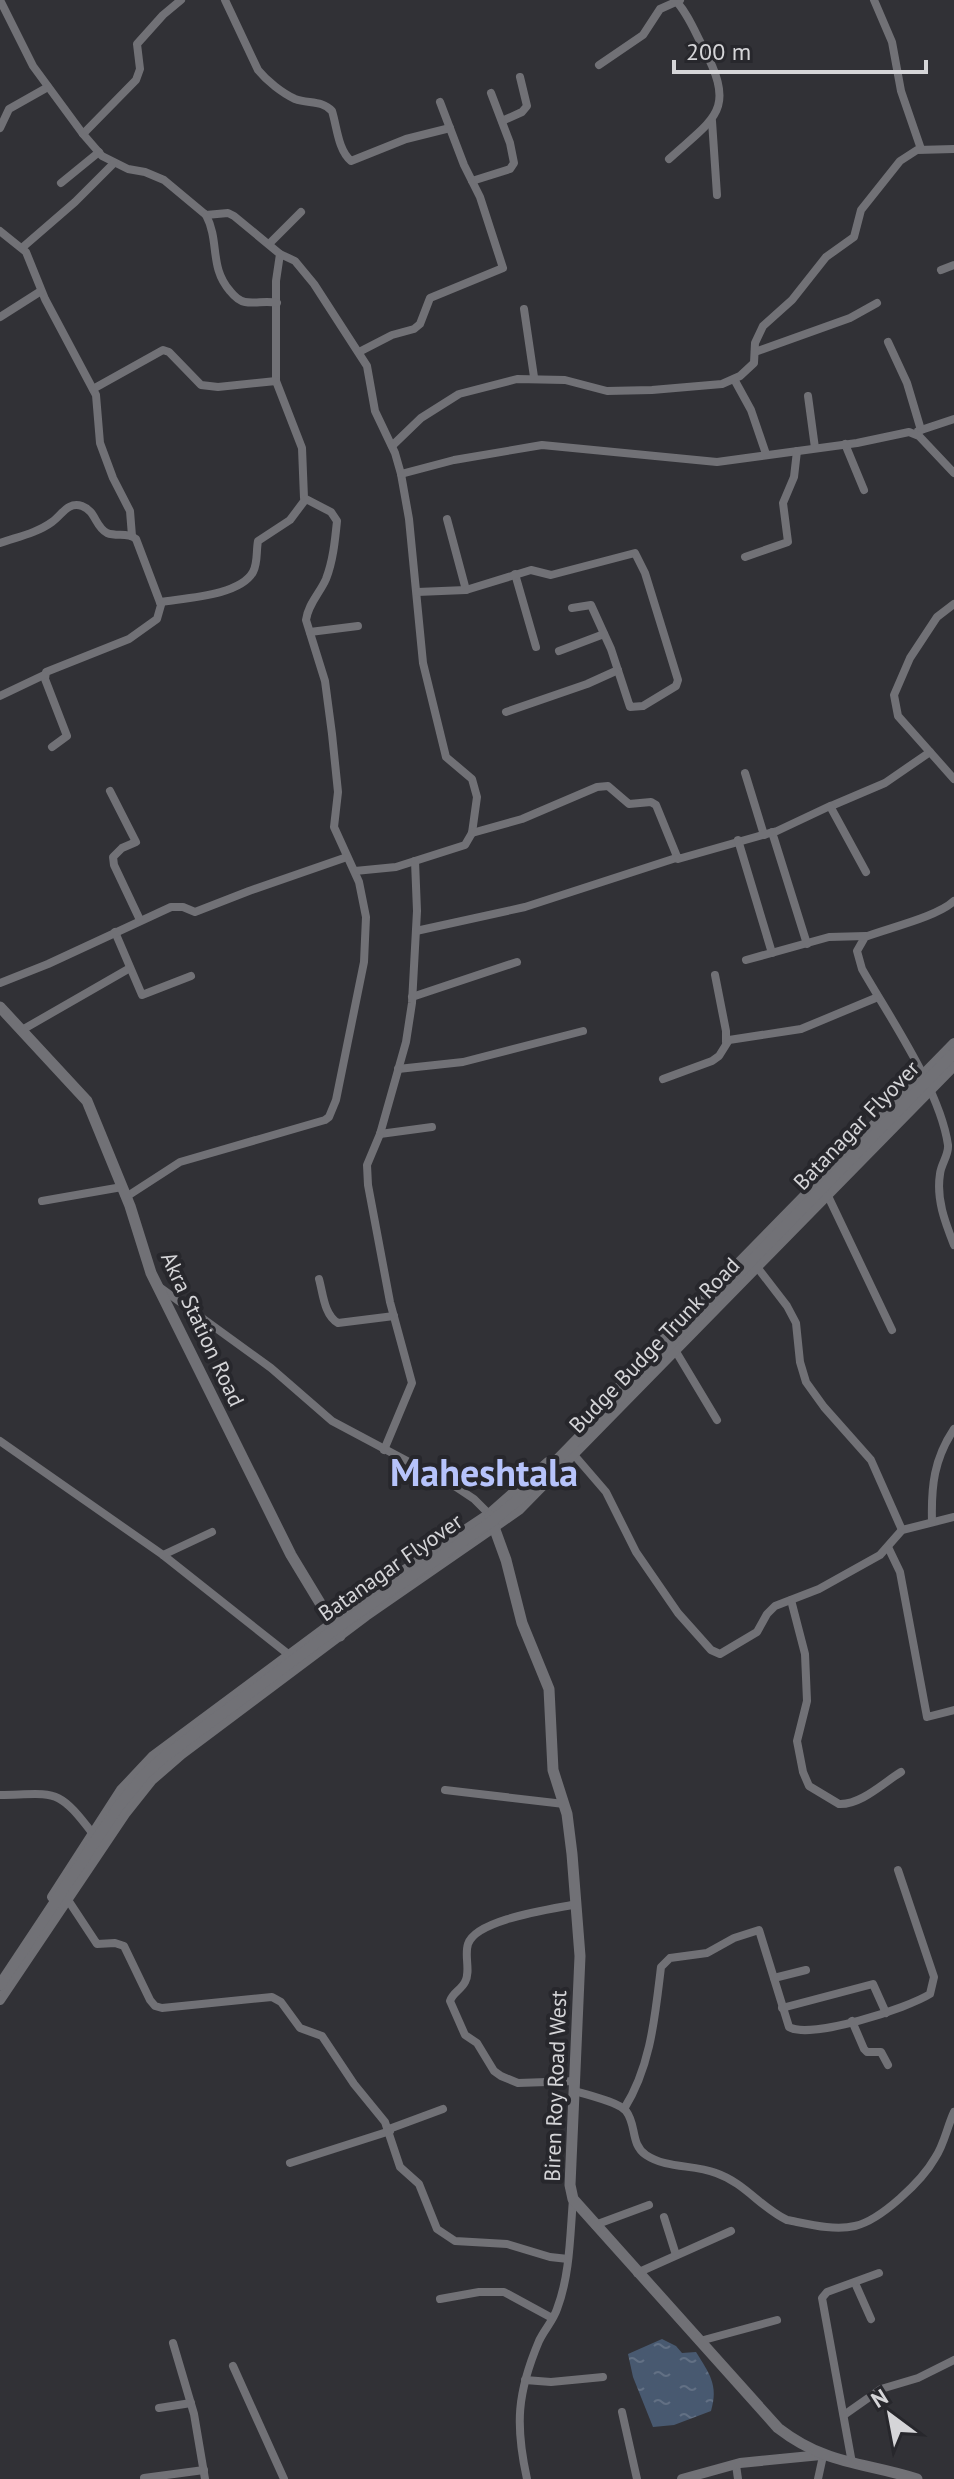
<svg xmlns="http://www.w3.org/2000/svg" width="954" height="2479" viewBox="0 0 954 2479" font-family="'PT Sans',sans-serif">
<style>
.water{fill:url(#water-ripples)}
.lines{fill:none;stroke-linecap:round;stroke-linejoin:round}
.minor{stroke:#717176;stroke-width:8}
.tertiary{stroke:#717176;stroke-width:10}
.secondary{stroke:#717176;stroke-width:11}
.labels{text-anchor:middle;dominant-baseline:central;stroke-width:8;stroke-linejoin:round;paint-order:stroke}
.street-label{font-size:22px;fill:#d5d5d8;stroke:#27272c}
.town-label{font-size:38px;font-weight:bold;fill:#b6c3fb;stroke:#27272c}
</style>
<defs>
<pattern id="water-ripples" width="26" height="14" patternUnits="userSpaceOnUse" patternTransform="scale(2)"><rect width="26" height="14" fill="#485970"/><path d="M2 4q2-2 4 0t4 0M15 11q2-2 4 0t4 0" fill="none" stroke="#627084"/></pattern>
</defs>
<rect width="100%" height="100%" fill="#313136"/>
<path class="water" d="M662,2339L676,2346L682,2353L696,2352C709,2373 719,2385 711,2411L674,2425L653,2427L633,2377L628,2354Z"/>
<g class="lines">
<g class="minor">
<path d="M0,0L33,66L83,134L102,156L128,169L145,172L164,180L206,215L228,213L234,216L280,254L276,281V381L302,448L304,498L331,512L337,521C335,541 333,561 326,579C320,593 308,604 306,620L325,681L332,734L338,792L334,827L359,882L366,917L364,962L336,1100L329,1117L325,1120L180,1162L126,1197"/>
<path d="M225,0L258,70C267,81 282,93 295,99C308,104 322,100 332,111C337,127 338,150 351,161L406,139L450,128"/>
<path d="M874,0L892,42L901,91L921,149"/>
<path d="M599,65L643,35L660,9L680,0"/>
<path d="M502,121L522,112L527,106L520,77"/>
<path d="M712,121L717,195"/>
<path d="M0,128L9,109L48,87"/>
<path d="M83,134L136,80L140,69L137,44L163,15L181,0"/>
<path d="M669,159C715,117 737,111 703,47C695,32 687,12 675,0"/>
<path d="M472,181L510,169L514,163L510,143L491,93"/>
<path d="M61,183L99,152"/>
<path d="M206,215C220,242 209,267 230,291C234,296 239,301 245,302C256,304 266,300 277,303"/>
<path d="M0,231L26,252L45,299L96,395L100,443L113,478L130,511L132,536"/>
<path d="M269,244L301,212"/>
<path d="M23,247L75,202L114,163"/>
<path d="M280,254L295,261L314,284L367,366L375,411L395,453L401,474L409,519L423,663L446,757L472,779L477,797L472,833L465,845L396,867L355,871"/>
<path d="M941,270L954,265"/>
<path d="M524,309L534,377"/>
<path d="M0,317L41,291"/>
<path d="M888,342L907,383L921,430"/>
<path d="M359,352L392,335L414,329L420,324L430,298L503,268L480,197L464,165L440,102"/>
<path d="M755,352L850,318L877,303"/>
<path d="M734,379L751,410L766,454"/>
<path d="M93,389L163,350L169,352L201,385L218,387L276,381"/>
<path d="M808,396L815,448"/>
<path d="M918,431L954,419"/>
<path d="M845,444L864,490"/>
<path d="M392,446L421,418L459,394L517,379L565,380L607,391L652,390L722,384L740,376L754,363L755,343L763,326L792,300L826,257L854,237L861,210L900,161L917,150L954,149"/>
<path d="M401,474L454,460L542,445L717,462L857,443L909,432L919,436L954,473"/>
<path d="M447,519L466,590"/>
<path d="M0,543C17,537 37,533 52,522C62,515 68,501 82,506C96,511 95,527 107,533C117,537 128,532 136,539L161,605L157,619L129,639L46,672L45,679L67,736L52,747"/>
<path d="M745,557L788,542L783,503L794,477L797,451"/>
<path d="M515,574L536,647"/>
<path d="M417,592L466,590L531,570L551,575L635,553L645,573L678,680L676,686L643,706L630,707L611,649L591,605L572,608"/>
<path d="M160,602C184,598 240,596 253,572C258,563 256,551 258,541L290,520L305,500"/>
<path d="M954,604L937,617L910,658L894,695L898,716L954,779"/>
<path d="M310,632L358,626"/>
<path d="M559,651L604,634"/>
<path d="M0,696L44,675"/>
<path d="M506,712L587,684L618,670"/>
<path d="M745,773L764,835"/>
<path d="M110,791L136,842L122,848L113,857L114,865L140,920"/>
<path d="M831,806L885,783L930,752"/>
<path d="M772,832L807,944"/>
<path d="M472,833L522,819L597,787L608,786L629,804L651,802L656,805L678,859L777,831L830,806L866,872"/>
<path d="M738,840L772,953"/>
<path d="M954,901C937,917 888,928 865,937L857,951L862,969C890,1018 940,1090 948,1145C949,1155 941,1164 940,1174C936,1199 945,1222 954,1245"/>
<path d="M416,931L525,907L676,858"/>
<path d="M115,932L142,995L191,976"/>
<path d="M746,960L829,937L866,936"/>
<path d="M715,975L726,1031V1042"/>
<path d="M0,983L48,964L171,907H183L195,912L249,891L347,857"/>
<path d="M412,997L517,962"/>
<path d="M22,1030L130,968"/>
<path d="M398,1069L463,1062L583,1031"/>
<path d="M663,1079L712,1061L719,1056L729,1040L801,1029L878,997"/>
<path d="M380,1134L432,1127"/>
<path d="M828,1196L892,1330"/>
<path d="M42,1201L122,1187"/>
<path d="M757,1267L787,1306L796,1323L800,1362L806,1382L824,1407L871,1460L902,1530"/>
<path d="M319,1279C323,1293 324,1315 338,1323L394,1316"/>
<path d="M158,1286L271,1368L332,1421L456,1487L474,1499L489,1514"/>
<path d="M675,1350L717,1420"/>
<path d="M0,1441L163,1555L288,1654"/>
<path d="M384,1450L412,1383L390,1302L368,1185L367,1165L380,1134L406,1042L412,1003L417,911L415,861"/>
<path d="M575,1456L606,1492L636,1552L678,1613L711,1650L720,1654L757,1632L767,1614L775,1606L819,1589L880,1555L902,1530L954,1517"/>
<path d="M932,1522C931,1486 934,1459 954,1429"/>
<path d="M888,1547L900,1572L927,1717L954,1710"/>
<path d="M163,1555L212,1532"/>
<path d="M791,1600L805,1654L807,1701L797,1741L803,1772L809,1786L839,1804C861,1805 883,1783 901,1772"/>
<path d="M445,1790L564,1804"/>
<path d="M0,1795C57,1794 57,1787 93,1834"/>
<path d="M68,1900L97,1944L115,1943L124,1946L150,2000L155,2006L162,2008L272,1997L281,2002L300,2028L322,2036L354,2084L385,2122L400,2167L419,2184L437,2229L455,2241L507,2244L550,2257L568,2259"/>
<path d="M774,1978L806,1970"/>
<path d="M782,2008L873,1984L886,2013"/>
<path d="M852,2021L864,2049L867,2052H881L888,2065"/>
<path d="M576,2081L518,2083L501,2076L494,2071L477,2043L465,2035L450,2001C453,1992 461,1990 465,1982C471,1971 464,1956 468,1944C476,1919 553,1909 577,1904"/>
<path d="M575,2091C587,2095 619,2102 626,2111C637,2125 630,2144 646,2155C667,2169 693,2164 716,2173C745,2183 761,2208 787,2220C808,2224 834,2231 855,2226C881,2220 922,2181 935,2158C944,2145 947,2127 954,2112"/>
<path d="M624,2109C651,2066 655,2016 661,1967L670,1958L707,1953L734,1938L759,1930L789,2027C810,2040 908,2008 930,1994L934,1977L898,1870"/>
<path d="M389,2129L443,2109"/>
<path d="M290,2163L390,2131"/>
<path d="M664,2217L676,2255"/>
<path d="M595,2225L649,2205"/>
<path d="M637,2273L731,2231"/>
<path d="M855,2283L871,2319"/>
<path d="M440,2299L479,2292H504L552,2318"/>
<path d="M700,2341L777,2320"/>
<path d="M173,2343L194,2414L205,2479"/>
<path d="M233,2366L284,2479"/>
<path d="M525,2380L551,2382L603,2377"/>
<path d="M159,2408L191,2403"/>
<path d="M622,2412L637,2479"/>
<path d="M844,2415L881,2389L918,2378L954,2360"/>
<path d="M852,2463L822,2298L827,2292L879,2273"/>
<path d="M736,2465L738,2479"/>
<path d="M144,2478L204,2470"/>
<path d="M527,2479C515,2425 517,2393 539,2341C544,2330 553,2321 557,2309C570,2275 570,2236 573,2199"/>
<path d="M818,2479L823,2456"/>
</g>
<g class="tertiary">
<path d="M582,1427L660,1343L954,1043"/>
<path d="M52,1897L121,1790L153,1756L394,1577L489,1514L548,1462"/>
<path d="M0,2000L125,1814L152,1780L182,1754L366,1616L519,1510L954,1066"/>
<path d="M682,2479L740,2463L821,2455"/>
</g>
<g class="secondary">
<path d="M0,1007L87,1101L130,1206L151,1273L291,1555L340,1636"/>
<path d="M490,1516L506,1560L522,1623L549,1689L553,1770L567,1814L572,1854L580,1956L570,2185L573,2199L778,2428C826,2465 863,2462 917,2479"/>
<path d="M0,1985L118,1807L144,1775L165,1756L335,1629L491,1522L520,1498L954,1053"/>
</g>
</g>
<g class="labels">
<g class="street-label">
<text transform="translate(856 1125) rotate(-46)">Batanagar Flyover</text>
<text transform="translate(203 1329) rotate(65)">Akra Station Road</text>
<text transform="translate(654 1345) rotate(-46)">Budge Budge Trunk Road</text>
<text transform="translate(390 1567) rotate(-35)">Batanagar Flyover</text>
<text transform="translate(555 2086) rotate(-88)">Biren Roy Road West</text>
</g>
<g class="town-label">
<text x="484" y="1471">Maheshtala</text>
</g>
</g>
<g transform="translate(890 2415) rotate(328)" stroke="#27272c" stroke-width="6" paint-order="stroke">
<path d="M0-6L14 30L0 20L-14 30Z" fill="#d5d5d8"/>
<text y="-12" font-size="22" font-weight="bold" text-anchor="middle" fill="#d5d5d8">N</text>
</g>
<path d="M674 60v12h252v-12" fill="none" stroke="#d5d5d8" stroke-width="4"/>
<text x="686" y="60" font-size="24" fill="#d5d5d8" stroke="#27272c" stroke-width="6" paint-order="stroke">200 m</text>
</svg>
